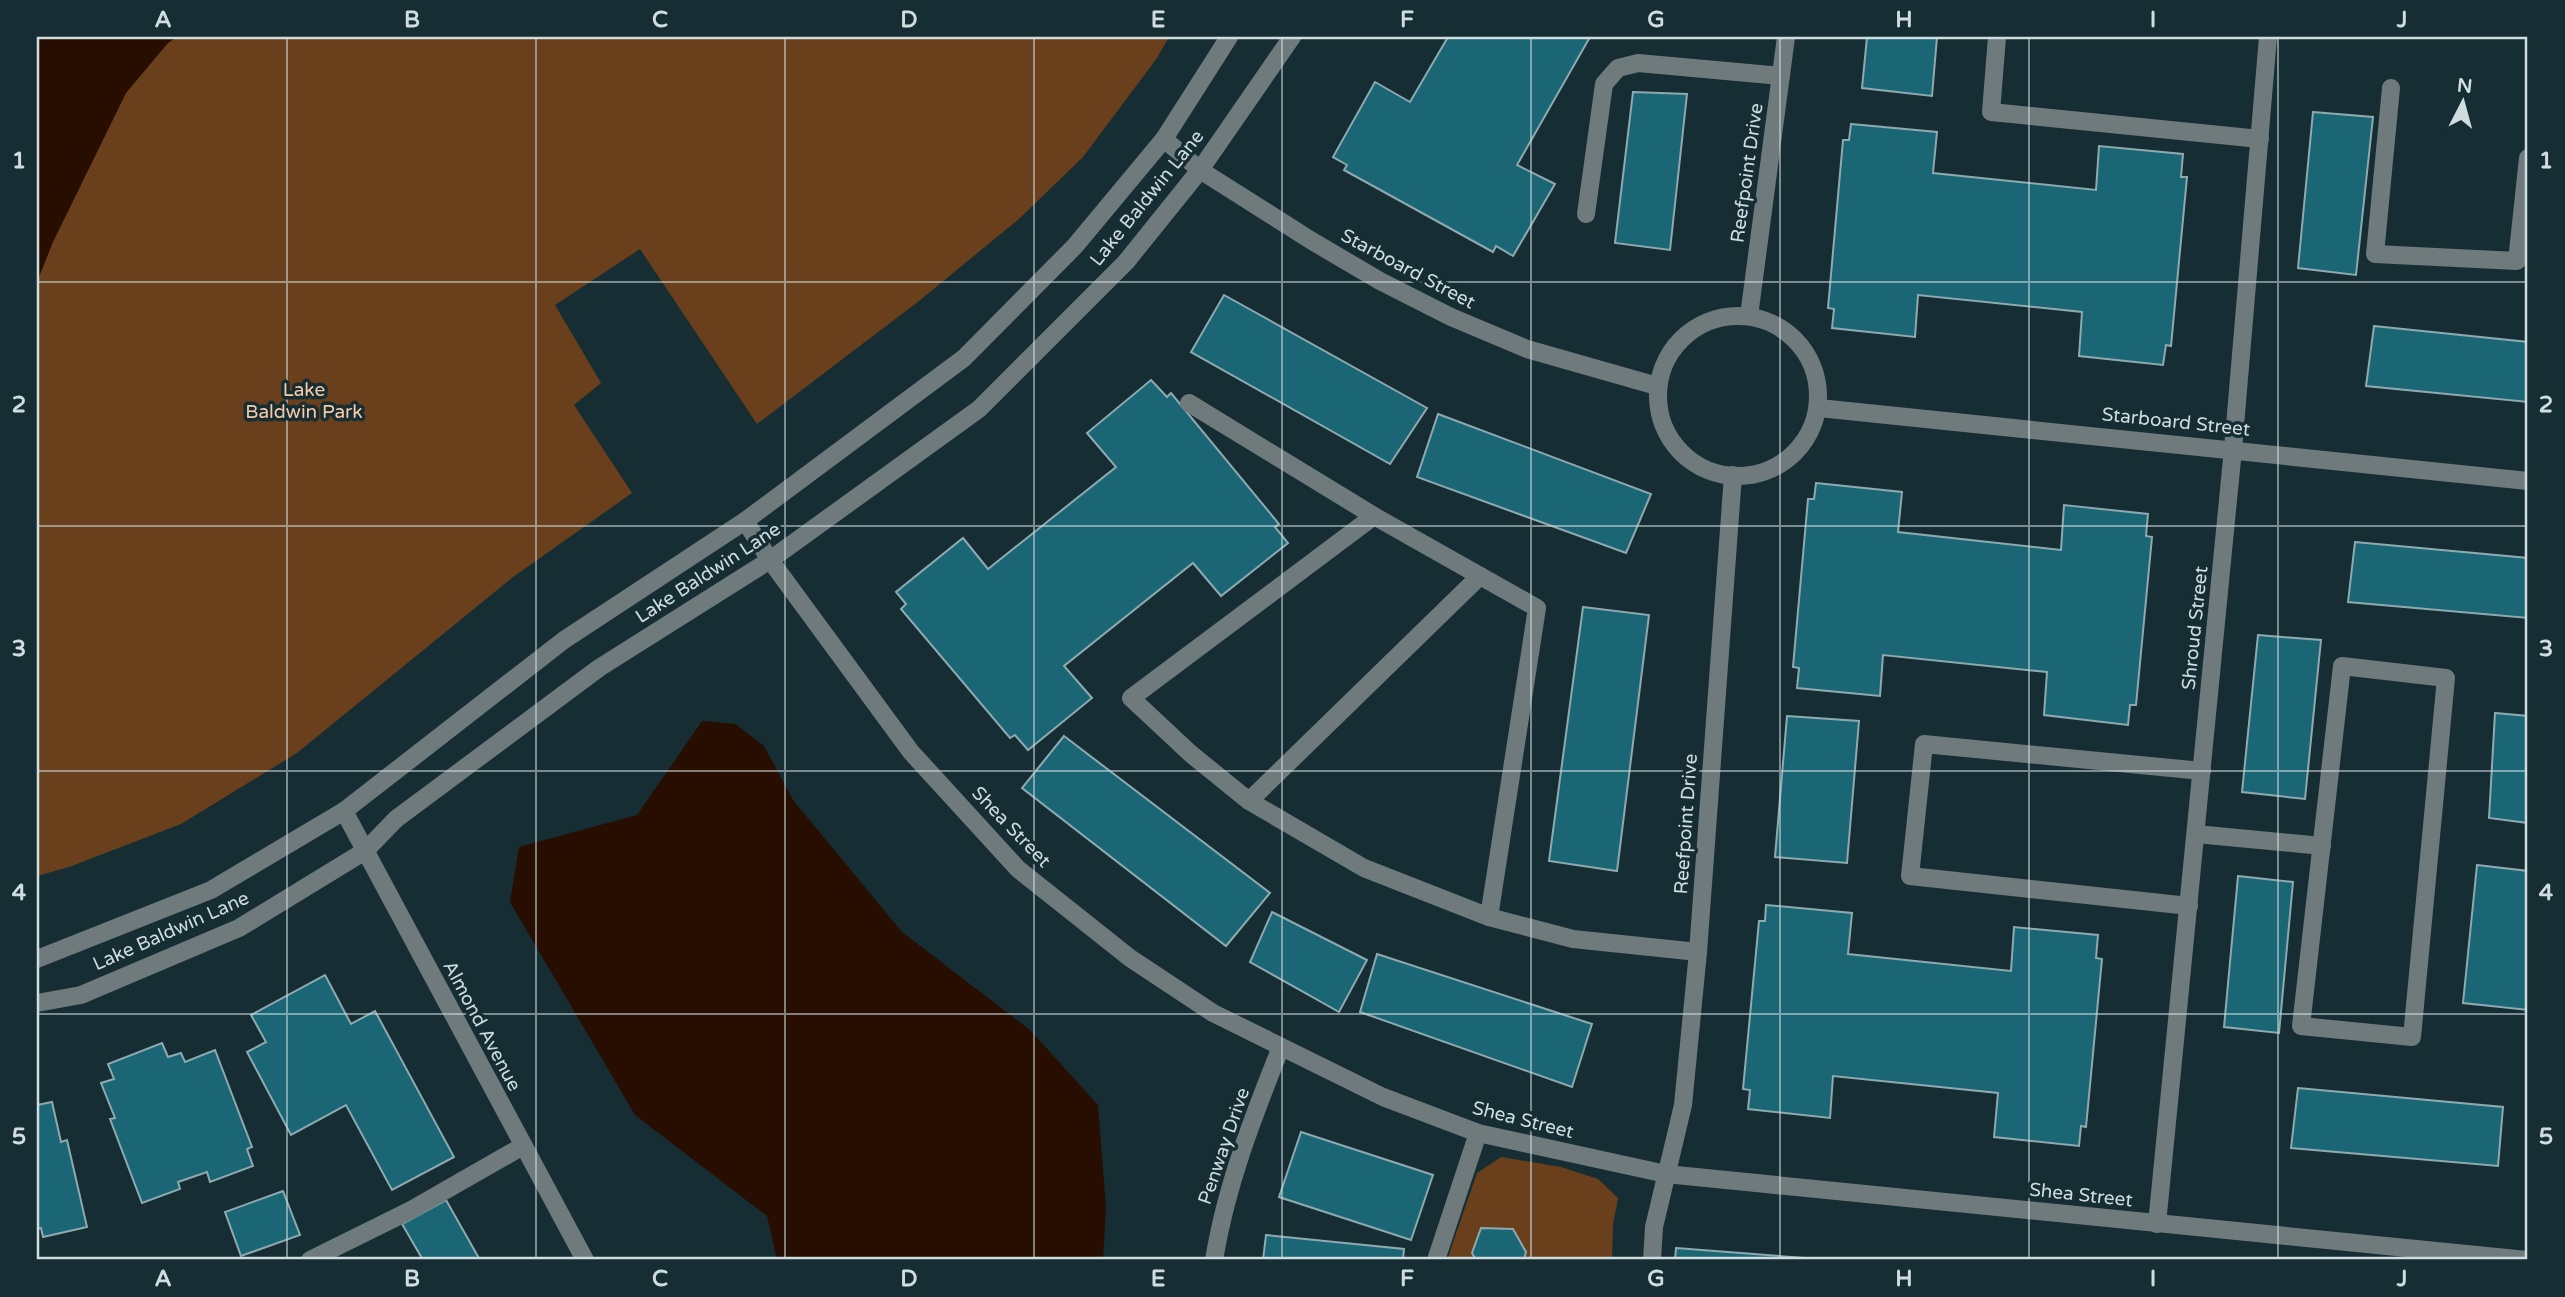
<svg xmlns="http://www.w3.org/2000/svg" width="2565" height="1297" viewBox="0 0 2565 1297" font-family="'Varela Round',sans-serif">
<style>
.green{fill:#69401b}
.water{fill:#270e00}
.building{fill:#1b6674;stroke:#8ea9b0;stroke-width:2}
.lines{fill:none;stroke-linecap:round;stroke-linejoin:round}
.minor{stroke:#6f7a7d;stroke-width:18}
.grid{fill:none;stroke:#cfdde0;stroke-width:2;stroke-opacity:0.55}
.labels{text-anchor:middle;dominant-baseline:central;stroke-width:7;stroke-linejoin:round;paint-order:stroke}
.street-label{font-size:19px;fill:#cfdde0;stroke:#162e33}
.park-label{font-size:19px;fill:#f9caa5;stroke:#162e33}
.neatline{fill:none;stroke:#cfdde0;stroke-width:2.5}
.grid-label{font-size:23px;text-anchor:middle;font-weight:bold;fill:#cfdde0}
</style>
<rect width="100%" height="100%" fill="#162e33"/>
<g class="green">
<path d="M37,37H1169L1157,58L1083,157L1020,218L919,301L757,424L640,249L555,305L601,383L574,405L632,493L513,577L297,753L181,824L69,867L37,876Z"/>
<path d="M1501,1157L1561,1167L1598,1179L1618,1198L1613,1225L1612,1260H1447L1477,1173Z"/>
</g>
<g class="water">
<path d="M37,37H177L168,43L126,93L53,242L37,282Z"/>
<path d="M702,721L735,724L764,746L793,800L902,932L1030,1030L1098,1105L1106,1208L1103,1260H777L767,1216L635,1115L510,902L519,847L637,815Z"/>
</g>
<g class="building">
<path d="M1448,37H1590L1517,165L1555,184L1513,256L1496,246L1493,252L1344,170L1347,165L1333,157L1375,82L1410,102Z"/>
<path d="M1867,37H1937L1932,96L1862,88Z"/>
<path d="M1633,92L1687,94L1670,250L1615,243Z"/>
<path d="M2313,112L2373,117L2356,275L2298,268Z"/>
<path d="M1851,124L1937,132L1933,173L2096,190L2099,146L2183,154L2181,177H2187L2171,346L2166,345L2163,365L2079,356L2082,312L1918,295L1915,337L1832,328L1834,309L1828,308L1843,140H1849Z"/>
<path d="M1224,295L1427,408L1390,464L1191,352Z"/>
<path d="M2374,326L2528,342V402L2366,386Z"/>
<path d="M1151,380L1167,397L1171,393L1279,524L1275,527L1288,543L1221,596L1193,563L1064,666L1092,698L1028,750L1015,735L1010,738L901,609L906,604L896,592L963,538L988,569L1116,467L1087,433Z"/>
<path d="M1438,414L1651,494L1626,553L1417,477Z"/>
<path d="M1816,483L1902,492L1898,532L2061,550L2064,505L2148,514L2146,536L2152,537L2136,705H2130L2128,725L2044,715L2047,672L1883,655L1880,696L1797,688L1799,668L1793,667L1808,499H1814Z"/>
<path d="M2355,542L2528,558V618L2348,602Z"/>
<path d="M1583,607L1649,615L1617,871L1549,861Z"/>
<path d="M2258,635L2321,640L2305,799L2242,792Z"/>
<path d="M2495,713L2528,716V823L2489,818Z"/>
<path d="M1787,716L1859,721L1847,863L1775,857Z"/>
<path d="M1064,736L1270,893L1226,946L1022,788Z"/>
<path d="M2477,865L2528,871V1010L2463,1003Z"/>
<path d="M2238,876L2293,882L2279,1033L2224,1027Z"/>
<path d="M1766,905L1852,913L1848,954L2011,971L2014,927L2098,935L2096,958L2102,959L2086,1127L2081,1126L2079,1146L1994,1137L1998,1093L1833,1076L1830,1118L1748,1109L1750,1090L1743,1089L1759,921H1765Z"/>
<path d="M1272,912L1367,960L1339,1012L1250,962Z"/>
<path d="M1377,954L1592,1024L1572,1087L1360,1012Z"/>
<path d="M325,975L351,1024L375,1011L454,1157L392,1190L346,1105L291,1135L247,1052L266,1042L251,1015Z"/>
<path d="M162,1043L168,1057L181,1053L185,1062L215,1050L252,1147L247,1149L253,1166L210,1182L207,1172L178,1182L180,1189L142,1203L110,1119L115,1118L101,1083L114,1079L108,1064Z"/>
<path d="M2298,1088L2503,1107L2498,1166L2291,1148Z"/>
<path d="M52,1102L61,1142L67,1140L87,1227L43,1237L41,1228L37,1229V1105Z"/>
<path d="M1301,1132L1433,1175L1411,1240L1279,1197Z"/>
<path d="M283,1191L300,1235L241,1256L225,1212Z"/>
<path d="M446,1200L480,1260H423L402,1224Z"/>
<path d="M1481,1228L1513,1229L1526,1252L1524,1260H1476L1472,1253Z"/>
<path d="M1266,1235L1404,1249L1403,1260H1263Z"/>
<path d="M1676,1248L1831,1260H1675Z"/>
</g>
<g class="lines">
<g class="minor">
<path d="M1997,37L1991,112L2260,139"/>
<path d="M2391,88L2375,254L2517,261L2528,158"/>
<path d="M1164,139L1200,170L1312,241L1380,281L1451,317L1527,349L1657,386"/>
<path d="M1586,214L1604,84L1618,68L1638,63L1781,76"/>
<path d="M1749,316L1786,37"/>
<circle cx="1738" cy="396" r="80"/>
<path d="M1189,403L1374,516L1537,608L1489,917"/>
<path d="M1819,408L2528,481"/>
<path d="M1374,516L1131,698L1191,754L1249,801L1364,868L1489,917L1573,939L1698,952"/>
<path d="M745,521L770,560L911,752L1018,869L1130,958L1213,1013L1383,1097L1478,1133L1666,1174L2527,1260"/>
<path d="M2342,666L2446,678L2412,1037L2301,1026Z"/>
<path d="M1249,801L1480,576"/>
<path d="M344,811L585,1260"/>
<path d="M2196,834L2322,846"/>
<path d="M2189,906L1910,876L1924,744L2202,771"/>
<path d="M37,959L211,890L344,811L564,640L745,521L964,358L1075,246L1164,139L1229,37"/>
<path d="M37,1003L81,995L239,928L365,851L396,819L599,668L770,560L979,409L1126,262L1200,170L1292,37"/>
<path d="M2157,1224L2233,449L2268,37"/>
<path d="M310,1260L411,1210L523,1146"/>
<path d="M1214,1260C1226,1186 1253,1117 1281,1047"/>
<path d="M1436,1260L1478,1133"/>
<path d="M1652,1260L1654,1227L1683,1105L1698,952L1733,475"/>
</g>
</g>
<path class="grid" d="M287,37V1260M536,37V1260M785,37V1260M1034,37V1260M1282,37V1260M1531,37V1260M1780,37V1260M2029,37V1260M2278,37V1260M37,282H2528M37,526H2528M37,771H2528M37,1014H2528"/>
<g class="labels">
<g class="street-label">
<text transform="translate(1747 173) rotate(-82)">Reefpoint Drive</text>
<text transform="translate(1147 198) rotate(-51)">Lake Baldwin Lane</text>
<text transform="translate(1408 269) rotate(28)">Starboard Street</text>
<text transform="translate(2176 422) rotate(6)">Starboard Street</text>
<text transform="translate(708 573) rotate(-33)">Lake Baldwin Lane</text>
<text transform="translate(2195 628) rotate(-84)">Shroud Street</text>
<text transform="translate(1686 824) rotate(-86)">Reefpoint Drive</text>
<text transform="translate(1011 827) rotate(46)">Shea Street</text>
<text transform="translate(171 931) rotate(-24)">Lake Baldwin Lane</text>
<text transform="translate(482 1026) rotate(62)">Almond Avenue</text>
<text transform="translate(1523 1120) rotate(14)">Shea Street</text>
<text transform="translate(1224 1146) rotate(-71)">Penway Drive</text>
<text transform="translate(2081 1195) rotate(6)">Shea Street</text>
</g>
<g class="park-label">
<text x="304" y="390">Lake<tspan x="304" dy="22">Baldwin Park</tspan></text>
</g>
</g>
<rect width="2565" height="1297" fill="none" stroke="#162e33" stroke-width="77"/>
<g transform="translate(2463 102) rotate(6)" stroke="#162e33" stroke-width="5" paint-order="stroke">
<path d="M0-5L12 26L0 18L-12 26Z" fill="#cfdde0"/>
<text y="-10" font-size="19" font-weight="bold" text-anchor="middle" fill="#cfdde0">N</text>
</g>
<rect x="38" y="38" width="2488" height="1220" class="neatline"/>
<g class="grid-label">
<text x="163" y="27">A</text>
<text x="412" y="27">B</text>
<text x="660" y="27">C</text>
<text x="909" y="27">D</text>
<text x="1158" y="27">E</text>
<text x="1407" y="27">F</text>
<text x="1656" y="27">G</text>
<text x="1904" y="27">H</text>
<text x="2153" y="27">I</text>
<text x="2402" y="27">J</text>
<text x="19" y="168">1</text>
<text x="2546" y="168">1</text>
<text x="19" y="412">2</text>
<text x="2546" y="412">2</text>
<text x="19" y="656">3</text>
<text x="2546" y="656">3</text>
<text x="19" y="900">4</text>
<text x="2546" y="900">4</text>
<text x="19" y="1144">5</text>
<text x="2546" y="1144">5</text>
<text x="163" y="1286">A</text>
<text x="412" y="1286">B</text>
<text x="660" y="1286">C</text>
<text x="909" y="1286">D</text>
<text x="1158" y="1286">E</text>
<text x="1407" y="1286">F</text>
<text x="1656" y="1286">G</text>
<text x="1904" y="1286">H</text>
<text x="2153" y="1286">I</text>
<text x="2402" y="1286">J</text>
</g>
</svg>
